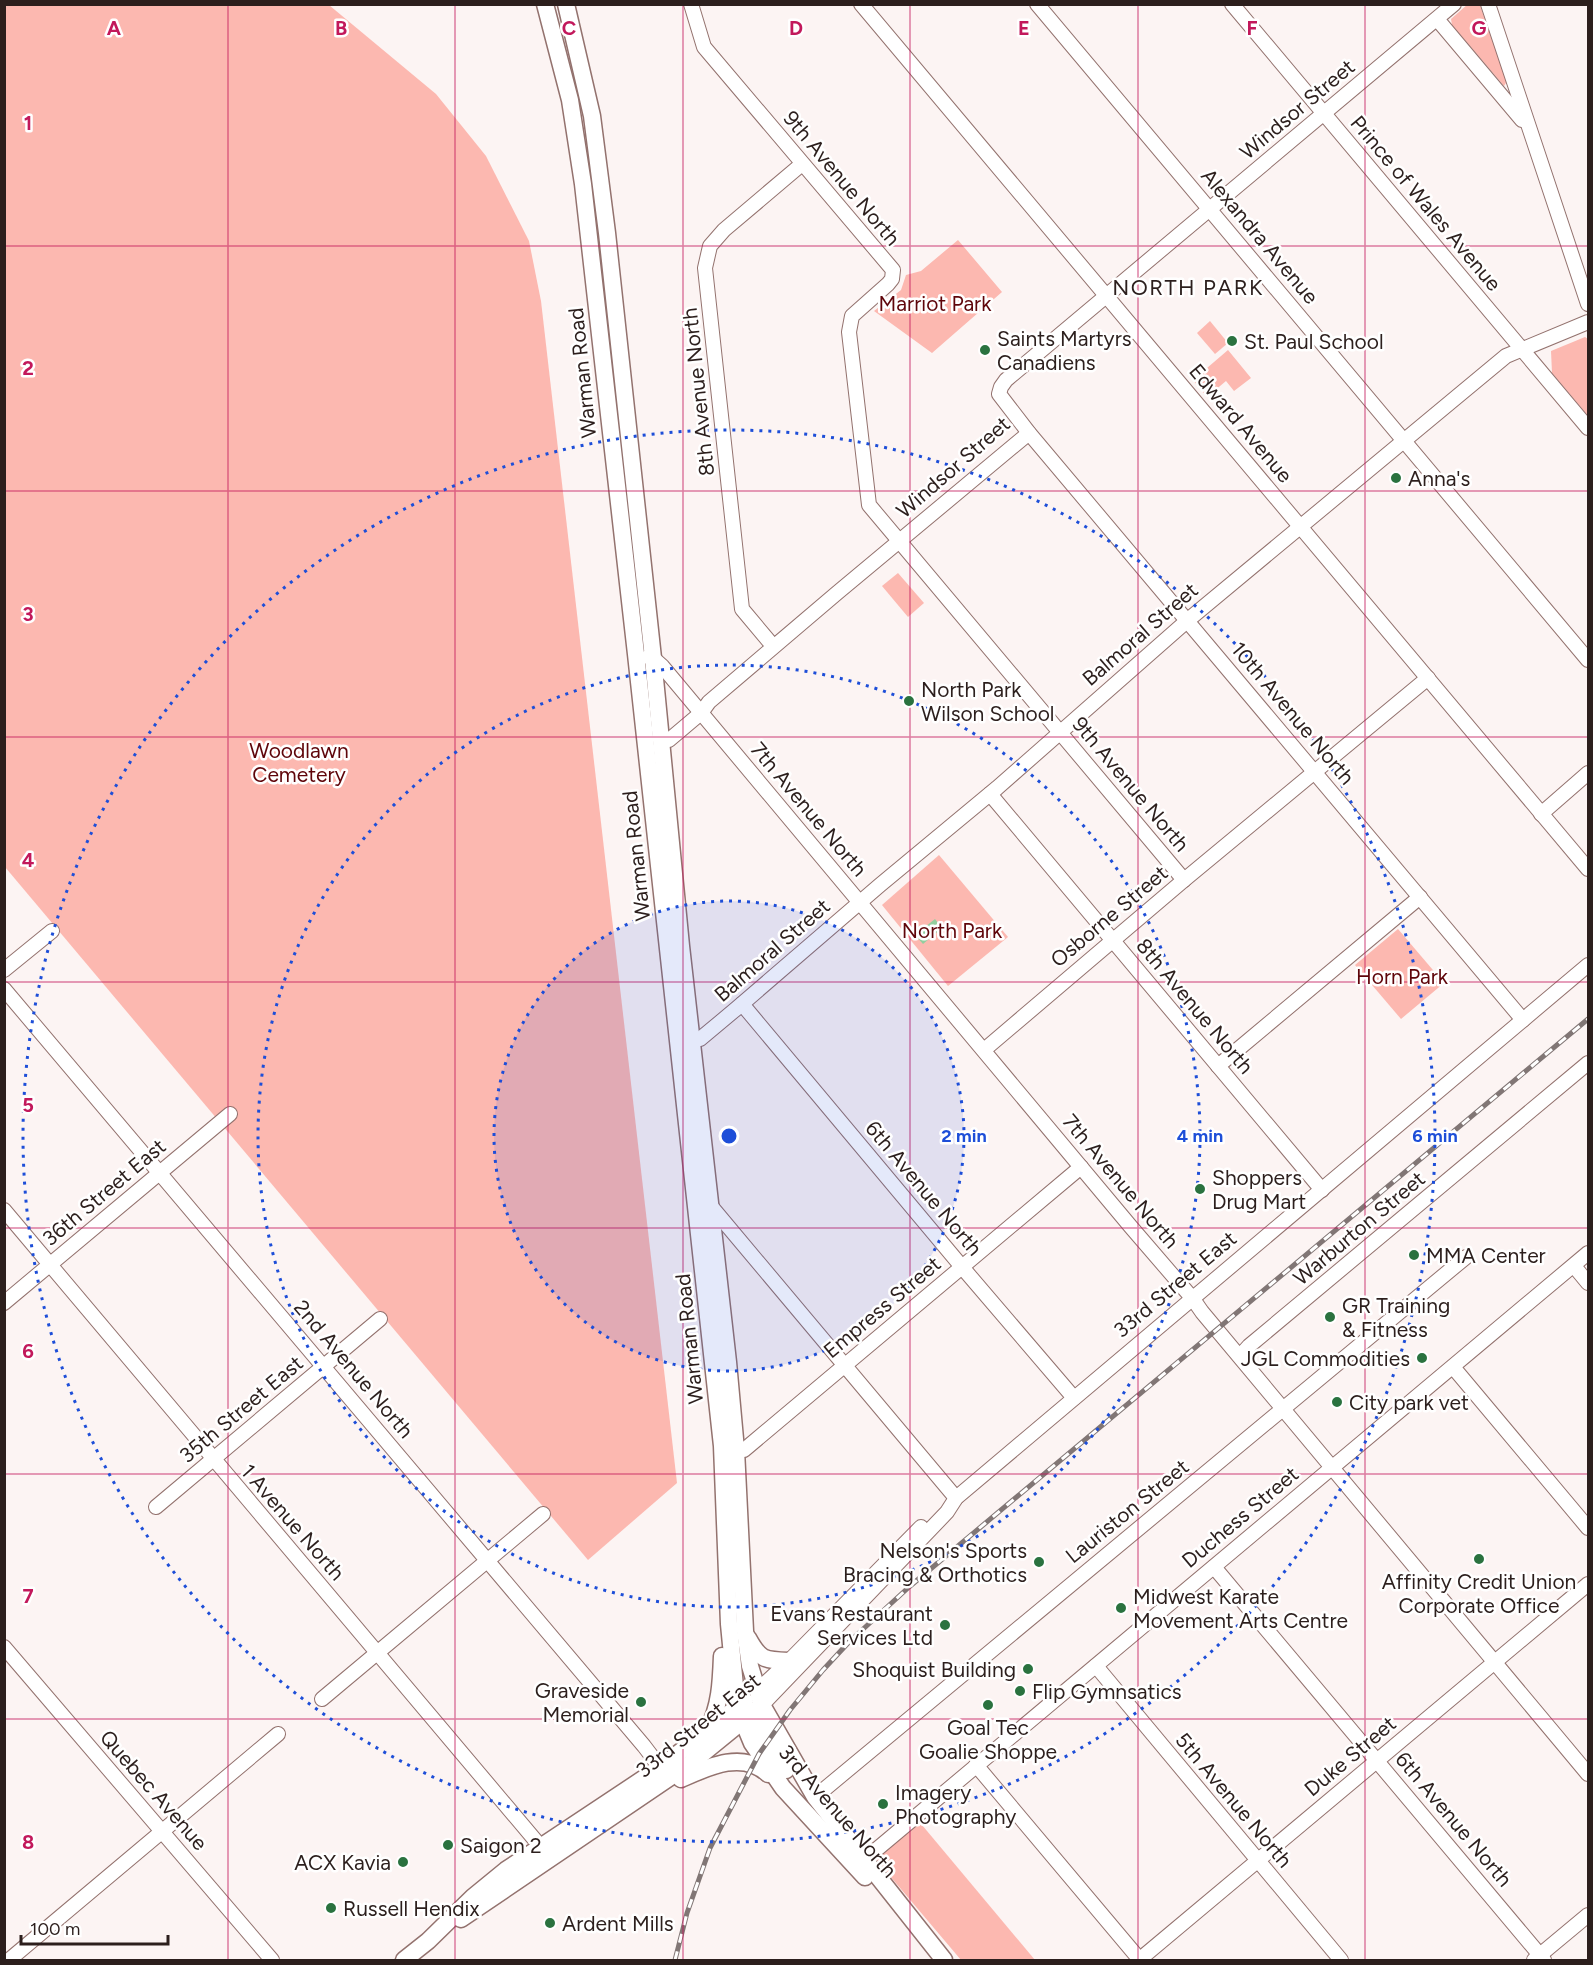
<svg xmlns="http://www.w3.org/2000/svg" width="1593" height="1965" viewBox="0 0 1593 1965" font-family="Figtree,sans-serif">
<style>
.green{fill:#fcb8b0}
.water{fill:#93ce9e}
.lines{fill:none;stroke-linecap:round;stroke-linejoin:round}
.minor-casing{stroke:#93726e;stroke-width:16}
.major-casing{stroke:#93726e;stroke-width:19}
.minor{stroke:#fff;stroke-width:14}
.major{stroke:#fff;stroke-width:16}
.rail-casing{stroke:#817675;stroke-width:5}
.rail{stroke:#fff;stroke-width:3;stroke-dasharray:9;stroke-linecap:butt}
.grid{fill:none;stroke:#c2185b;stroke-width:1.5;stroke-opacity:0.55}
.ring{fill:none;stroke:#1d4ed8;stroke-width:3;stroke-dasharray:3 6}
.poi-dot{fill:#2a723f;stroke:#fff;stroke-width:2}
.labels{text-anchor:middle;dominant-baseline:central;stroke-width:5;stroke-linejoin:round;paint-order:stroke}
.street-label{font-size:21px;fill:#2c1f1d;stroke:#fff}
.park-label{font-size:21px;fill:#5f050a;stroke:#fff}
.poi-label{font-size:21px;fill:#2c1f1d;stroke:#fff;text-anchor:start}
.neighbourhood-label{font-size:22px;letter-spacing:1.5px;fill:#2c1f1d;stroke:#fff}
.grid-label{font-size:20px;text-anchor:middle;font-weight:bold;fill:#c2185b;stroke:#fff;stroke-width:5;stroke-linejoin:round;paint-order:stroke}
.centre{fill:#1d4ed8;stroke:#fff;stroke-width:3}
.ring-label{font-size:18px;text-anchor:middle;font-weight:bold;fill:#1d4ed8;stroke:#fff;stroke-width:5;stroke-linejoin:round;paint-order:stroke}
</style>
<rect width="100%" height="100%" fill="#fcf4f3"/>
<g class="green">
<path d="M1468,4L1480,5L1506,80V83L1504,86L1452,25L1451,19Z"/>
<path d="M4,5H329L436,94L486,156L529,241L541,301L677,1483L588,1560L5,867Z"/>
<path d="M958,240L1002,292L932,353L874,311L901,290L906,275L921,271Z"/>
<path d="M1210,321L1228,343L1215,354L1197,333Z"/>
<path d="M1585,337L1588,339V416L1552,373L1551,351Z"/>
<path d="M1228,350L1251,378L1234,391L1226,381L1207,397L1193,380Z"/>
<path d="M898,573L924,603L908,617L882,586Z"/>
<path d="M939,855L1008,937L948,986L882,905Z"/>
<path d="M1398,929L1444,983L1401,1019L1355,965Z"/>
<path d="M917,1819L1035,1960H961L873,1856Z"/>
</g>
<path class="water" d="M935,919L942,928L923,944L915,935Z"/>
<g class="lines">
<defs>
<g id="minor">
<path d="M691,4L704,47L893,270L892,279L888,284L852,316L849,332L869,505L1184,880"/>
<path d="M861,4L1588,869"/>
<path d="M1037,4L1588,660"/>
<path d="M1232,4L1588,428"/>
<path d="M1454,4L1006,380L1001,387L999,394L1029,433L1523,1020"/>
<path d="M1488,4L1588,304"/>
<path d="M1437,19L1522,120"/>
<path d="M773,646L742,609L705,268L710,246L724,230L802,164"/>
<path d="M648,657L653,658L662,666L1131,1227L1193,1299L1202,1312L1588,1774"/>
<path d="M661,739L669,740L701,713L709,702L837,593L1029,433"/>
<path d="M990,794L1322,1190"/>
<path d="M1541,814L1588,773"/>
<path d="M4,970L52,931"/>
<path d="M4,989L644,1746L666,1775"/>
<path d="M742,1004L962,1267L1074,1398"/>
<path d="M684,1043L700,1039L736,1009L880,885L997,788L1188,620L1506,356L1588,322"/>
<path d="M984,1050L1184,880L1428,678"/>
<path d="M1218,1066L1420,897"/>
<path d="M710,1205L956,1498"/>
<path d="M4,1210L546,1853"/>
<path d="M1574,1266L1588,1283"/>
<path d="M4,1303L230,1114"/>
<path d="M1240,1356L1249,1346L1588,1063"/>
<path d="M1453,1367L1588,1528"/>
<path d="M736,1450H744L1081,1167"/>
<path d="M156,1507L380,1319"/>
<path d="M1214,1567L1544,1960"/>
<path d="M4,1647L272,1960"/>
<path d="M1096,1666L1341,1960"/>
<path d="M757,1691L789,1661L921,1527"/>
<path d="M322,1699L543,1514"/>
<path d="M762,1705L947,1512L956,1498L1588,965"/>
<path d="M976,1765L1140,1960"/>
<path d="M815,1797L1466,1257"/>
<path d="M864,1860L1588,1253"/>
<path d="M9,1960L278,1734"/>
<path d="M1139,1960L1588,1584"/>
<path d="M1534,1960L1588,1915"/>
</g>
<g id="major">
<path d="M545,4L570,100L583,184L636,654L722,1446L729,1624L737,1707L752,1743L783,1788L865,1877"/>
<path d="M566,4L592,116L607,233L653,658L681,946L728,1362L736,1450L745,1631L750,1666L762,1705L815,1797L944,1960"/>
<path d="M748,1638C760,1660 764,1660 789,1661"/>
<path d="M743,1708L751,1715L786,1770"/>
<path d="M708,1729C720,1707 721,1682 722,1656"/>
<path d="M681,1779C708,1767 743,1750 768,1774"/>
<path d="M461,1919L691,1763L762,1705"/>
<path d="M404,1960L428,1941L473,1897L506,1870L661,1767L745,1701"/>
</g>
</defs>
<use href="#minor" class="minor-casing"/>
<use href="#major" class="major-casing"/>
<use href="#minor" class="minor"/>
<use href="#major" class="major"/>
<defs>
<path id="rail" d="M675,1960L687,1913L710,1848L759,1754L790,1710L823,1670L849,1642L909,1587L1588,1019"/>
</defs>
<use href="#rail" class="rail-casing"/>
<use href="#rail" class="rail"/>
</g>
<path class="grid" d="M228,4V1960M455,4V1960M683,4V1960M910,4V1960M1138,4V1960M1365,4V1960M4,246H1588M4,491H1588M4,737H1588M4,982H1588M4,1228H1588M4,1474H1588M4,1719H1588"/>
<circle cx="729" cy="1136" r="235" fill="#1d4ed8" fill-opacity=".12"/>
<g class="ring">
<circle cx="729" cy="1136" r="235"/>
<circle cx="729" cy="1136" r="471"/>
<circle cx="729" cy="1136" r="706"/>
</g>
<g class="poi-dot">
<circle cx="1232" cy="341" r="6"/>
<circle cx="985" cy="350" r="6"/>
<circle cx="1396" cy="478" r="6"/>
<circle cx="909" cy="701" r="6"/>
<circle cx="1200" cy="1189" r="6"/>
<circle cx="1414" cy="1255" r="6"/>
<circle cx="1330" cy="1317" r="6"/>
<circle cx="1422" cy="1358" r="6"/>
<circle cx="1337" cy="1402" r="6"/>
<circle cx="1479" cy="1559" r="6"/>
<circle cx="1039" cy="1562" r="6"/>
<circle cx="1121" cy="1608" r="6"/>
<circle cx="945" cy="1625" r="6"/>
<circle cx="1028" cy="1669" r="6"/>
<circle cx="1020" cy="1691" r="6"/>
<circle cx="641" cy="1702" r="6"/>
<circle cx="988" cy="1705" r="6"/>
<circle cx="883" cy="1804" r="6"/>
<circle cx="448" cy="1845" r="6"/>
<circle cx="403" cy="1862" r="6"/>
<circle cx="331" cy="1908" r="6"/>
<circle cx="550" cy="1923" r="6"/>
</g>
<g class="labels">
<g class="street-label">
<text transform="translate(1297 109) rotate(-40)">Windsor Street</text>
<text transform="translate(842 178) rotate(50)">9th Avenue North</text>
<text transform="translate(1426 203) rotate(50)">Prince of Wales Avenue</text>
<text transform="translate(1260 236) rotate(50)">Alexandra Avenue</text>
<text transform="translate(582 373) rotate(-96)">Warman Road</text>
<text transform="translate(698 392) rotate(-96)">8th Avenue North</text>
<text transform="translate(1241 423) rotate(50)">Edward Avenue</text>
<text transform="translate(953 467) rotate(-41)">Windsor Street</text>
<text transform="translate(1140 634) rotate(-41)">Balmoral Street</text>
<text transform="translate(1293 713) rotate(50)">10th Avenue North</text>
<text transform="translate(1131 784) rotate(50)">9th Avenue North</text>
<text transform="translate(809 809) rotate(50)">7th Avenue North</text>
<text transform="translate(636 856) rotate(-96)">Warman Road</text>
<text transform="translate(1109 916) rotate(-40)">Osborne Street</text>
<text transform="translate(772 950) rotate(-41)">Balmoral Street</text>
<text transform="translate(1195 1006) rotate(50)">8th Avenue North</text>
<text transform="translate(1121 1181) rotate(50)">7th Avenue North</text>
<text transform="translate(924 1188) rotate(50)">6th Avenue North</text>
<text transform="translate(104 1192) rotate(-40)">36th Street East</text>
<text transform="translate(1359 1228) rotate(-40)">Warburton Street</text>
<text transform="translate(1175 1284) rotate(-40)">33rd Street East</text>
<text transform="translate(882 1307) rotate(-40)">Empress Street</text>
<text transform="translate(689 1339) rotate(-96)">Warman Road</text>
<text transform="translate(354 1369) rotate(50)">2nd Avenue North</text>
<text transform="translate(241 1409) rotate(-40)">35th Street East</text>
<text transform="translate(1127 1511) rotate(-39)">Lauriston Street</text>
<text transform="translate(1240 1517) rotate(-40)">Duchess Street</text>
<text transform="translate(293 1522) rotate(49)">1 Avenue North</text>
<text transform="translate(698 1725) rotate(-39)">33rd Street East</text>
<text transform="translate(1350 1756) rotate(-40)">Duke Street</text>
<text transform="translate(154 1790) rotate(49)">Quebec Avenue</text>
<text transform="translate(1234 1800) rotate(50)">5th Avenue North</text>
<text transform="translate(838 1811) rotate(49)">3rd Avenue North</text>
<text transform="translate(1454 1819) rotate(50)">6th Avenue North</text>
</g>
<g class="park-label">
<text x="935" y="303">Marriot Park</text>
<text x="299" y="750">Woodlawn<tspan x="299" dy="24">Cemetery</tspan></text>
<text x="952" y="930">North Park</text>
<text x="1402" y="976">Horn Park</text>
</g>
<g class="poi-label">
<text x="997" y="338">Saints Martyrs<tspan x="997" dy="24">Canadiens</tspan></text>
<text x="1244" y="341">St. Paul School</text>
<text x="1408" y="478">Anna's</text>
<text x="921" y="689">North Park<tspan x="921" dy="24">Wilson School</tspan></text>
<text x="1212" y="1177">Shoppers<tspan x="1212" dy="24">Drug Mart</tspan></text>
<text x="1426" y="1255">MMA Center</text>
<text x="1342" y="1305">GR Training<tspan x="1342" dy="24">&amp; Fitness</tspan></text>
<text x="1410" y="1358" text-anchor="end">JGL Commodities</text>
<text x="1349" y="1402">City park vet</text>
<text x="1027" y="1550" text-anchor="end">Nelson's Sports<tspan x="1027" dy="24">Bracing &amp; Orthotics</tspan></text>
<text x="1479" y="1581" text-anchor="middle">Affinity Credit Union<tspan x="1479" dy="24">Corporate Office</tspan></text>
<text x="1133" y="1596">Midwest Karate<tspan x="1133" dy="24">Movement Arts Centre</tspan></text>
<text x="933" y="1613" text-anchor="end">Evans Restaurant<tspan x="933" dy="24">Services Ltd</tspan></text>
<text x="1016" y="1669" text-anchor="end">Shoquist Building</text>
<text x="629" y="1690" text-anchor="end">Graveside<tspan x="629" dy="24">Memorial</tspan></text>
<text x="1032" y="1691">Flip Gymnsatics</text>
<text x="988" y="1727" text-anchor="middle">Goal Tec<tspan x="988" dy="24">Goalie Shoppe</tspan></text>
<text x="895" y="1792">Imagery<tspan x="895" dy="24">Photography</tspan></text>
<text x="460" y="1845">Saigon 2</text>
<text x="391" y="1862" text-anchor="end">ACX Kavia</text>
<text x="343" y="1908">Russell Hendix</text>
<text x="562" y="1923">Ardent Mills</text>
</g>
<g class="neighbourhood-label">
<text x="1188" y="287">NORTH PARK</text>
</g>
</g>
<g class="grid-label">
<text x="114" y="35">A</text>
<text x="341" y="35">B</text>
<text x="569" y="35">C</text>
<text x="796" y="35">D</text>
<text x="1024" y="35">E</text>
<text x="1252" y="35">F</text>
<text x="1479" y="35">G</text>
<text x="28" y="130">1</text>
<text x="28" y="375">2</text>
<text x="28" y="621">3</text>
<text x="28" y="867">4</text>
<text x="28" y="1112">5</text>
<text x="28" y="1358">6</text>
<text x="28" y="1603">7</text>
<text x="28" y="1849">8</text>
</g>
<circle cx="729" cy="1136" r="9" class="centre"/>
<g class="ring-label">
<text x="964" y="1142">2 min</text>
<text x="1200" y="1142">4 min</text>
<text x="1435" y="1142">6 min</text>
</g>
<rect width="1593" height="1965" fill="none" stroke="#2c1f1d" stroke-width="12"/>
<path d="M21 1935v9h147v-9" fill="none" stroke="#2c1f1d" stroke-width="3"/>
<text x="30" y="1935" font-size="18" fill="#2c1f1d" stroke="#ffffff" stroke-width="4.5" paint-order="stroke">100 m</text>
</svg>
